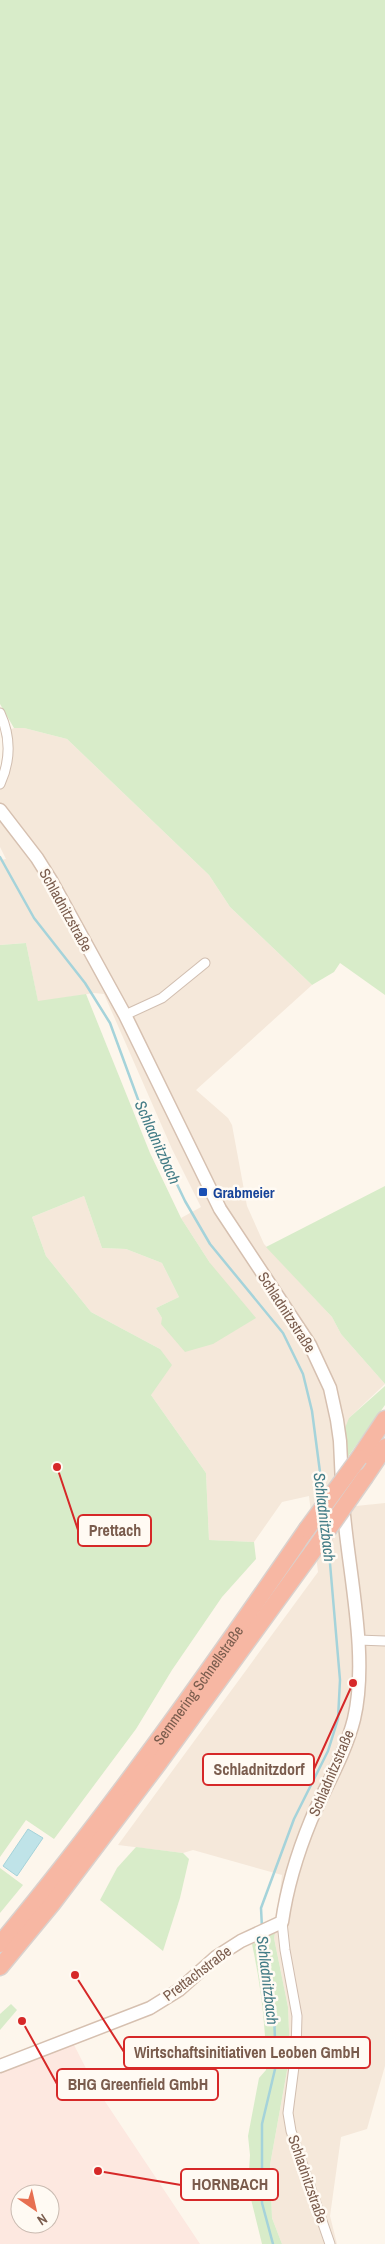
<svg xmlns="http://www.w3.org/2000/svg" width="385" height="2244" viewBox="0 0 385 2244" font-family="'Archivo Narrow',sans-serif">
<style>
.residential{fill:#f5e8da}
.commercial{fill:#fde8e0;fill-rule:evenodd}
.green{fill:#d8ecc9}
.water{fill:#bfe3e8;stroke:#a5d3da}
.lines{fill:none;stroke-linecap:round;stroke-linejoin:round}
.stream{stroke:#a5d3da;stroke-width:2.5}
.street-casing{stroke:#d1beb0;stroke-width:11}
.secondary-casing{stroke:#d6c0b0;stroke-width:15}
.highway-casing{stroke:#dad1cd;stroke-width:19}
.street{stroke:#fff;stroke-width:9}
.secondary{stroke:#fff;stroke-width:12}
.highway{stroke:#f7b7a3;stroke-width:16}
.highway-bridge-casing{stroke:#dad1cd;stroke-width:19;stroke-linecap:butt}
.highway-bridge{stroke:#f7b7a3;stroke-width:16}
.transit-dot{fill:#1a4fb4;stroke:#fffaf3;stroke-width:2}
.labels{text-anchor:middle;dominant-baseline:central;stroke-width:5;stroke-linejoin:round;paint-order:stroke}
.street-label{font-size:15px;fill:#7a5c4d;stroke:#fffaf3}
.transit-label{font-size:15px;font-weight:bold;fill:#164399;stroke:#fffaf3;text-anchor:start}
.water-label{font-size:16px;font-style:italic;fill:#437c86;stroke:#fffaf3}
.leader{fill:none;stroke:#d62828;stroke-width:2}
.callout-dot{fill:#d62828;stroke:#fffaf3;stroke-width:2}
.callout{fill:#fffaf3;stroke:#d62828;stroke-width:2}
.callout-label{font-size:16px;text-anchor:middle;font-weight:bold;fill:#7a5c4d}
</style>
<rect width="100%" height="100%" fill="#fdf6ec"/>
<path class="residential" d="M14,728H24L67,739L209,875L230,907L312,985L196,1090L228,1118L232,1125L247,1206L264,1244L332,1317L341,1334L385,1384L349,1418L347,1457L356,1506L385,1503V2066L367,2129L341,2137L330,2216L337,2244H282L272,2218L270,2165L290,2054L288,2007L274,1938L282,1875L193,1850L183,1853L118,1845L318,1572L309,1496L282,1502L254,1542L209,1540L206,1473L151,1395L160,1349L91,1312L46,1256L32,1217L84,1196L102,1248L126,1249L162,1263L179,1297L156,1308L162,1318L210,1263L181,1218L201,1207L172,1149L104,994L94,993L38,1002L26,943L0,945V860L6,859L0,847V776L5,732Z"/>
<path class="commercial" d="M73,2043L96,2088L200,2244H0V2072ZM20,2194H50V2224H20Z"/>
<g class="green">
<path d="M0,0H385V995L340,963L334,972L312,985L230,907L209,875L67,739L24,728H14L0,704Z"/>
<path d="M26,943L38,1001L86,994L150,1153L181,1218L210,1263L256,1318L213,1344L185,1352L161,1324L162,1318L156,1308L179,1297L162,1263L126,1249L102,1248L84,1196L32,1217L46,1256L91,1312L160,1349L172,1365L151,1395L206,1473L209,1540L254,1542L256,1559L222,1597L172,1670L136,1729L54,1839L26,1820L0,1857V945Z"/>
<path d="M385,1186V1384L341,1334L332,1317L266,1247Z"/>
<path d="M385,1386V1405L347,1458L345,1428L349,1418Z"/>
<path d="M136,1847L183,1853L189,1859L180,1898L163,1951L100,1900L117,1868Z"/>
<path d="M0,1868L23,1885L0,1913Z"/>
<path d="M275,1933L274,1938L288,2007L290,2054L270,2165L272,2218L282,2244H262L248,2187L250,2155L248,2136L259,2078L266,2070C266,2026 261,1986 252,1944Z"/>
<path d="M11,2004L17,2010L0,2030V2014Z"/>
</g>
<path class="water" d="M28,1829L43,1838L17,1876L3,1866Z"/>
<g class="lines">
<g class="stream">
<path d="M0,857L34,918L85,983L110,1023L143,1113L185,1201L210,1244L283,1333L303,1374L312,1411L323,1495"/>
<path d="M262,1928L261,1908L294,1819L328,1751L338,1719L340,1680L328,1540"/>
<path d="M262,1936L264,1970L274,2014L276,2065L262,2124V2203L273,2244"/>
</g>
<defs>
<g id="street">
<path d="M0,713C11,737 11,760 0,784"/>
<path d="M125,1015L162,998L205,963"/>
<path d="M358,1640L385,1641"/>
<path d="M282,1922L285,1950L297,2016L296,2051L288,2113L291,2131L330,2244"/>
</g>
<g id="secondary">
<path d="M0,810L37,858L52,882L125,1015L220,1209L310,1345L330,1388L337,1420L340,1441L342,1484"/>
<path d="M0,2066L150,2008L179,1990L216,1957L241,1941L282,1922C287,1887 297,1854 311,1820C325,1787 345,1755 354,1719C369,1655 348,1571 343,1504"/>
</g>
<g id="highway">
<path d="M359,1458L385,1419"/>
<path d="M365,1477L385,1447"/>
<path id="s1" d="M0,1944C110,1812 210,1670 307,1529"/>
<path d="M0,1967L52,1904L158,1764L313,1551"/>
</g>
</defs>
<use href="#street" class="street-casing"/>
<use href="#secondary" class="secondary-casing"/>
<use href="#highway" class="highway-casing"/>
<use href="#street" class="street"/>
<use href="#secondary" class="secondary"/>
<use href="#highway" class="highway"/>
<defs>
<g id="highway-bridge">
<path d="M307,1529L359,1458"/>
<path d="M313,1551L365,1477"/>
</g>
</defs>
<use href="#highway-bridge" class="highway-bridge-casing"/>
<use href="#highway-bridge" class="highway-bridge"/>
</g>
<rect class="transit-dot" x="198" y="1187" width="10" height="10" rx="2.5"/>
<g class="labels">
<g class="street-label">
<text transform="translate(66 910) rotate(61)">Schladnitzstraße</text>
<text transform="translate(287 1312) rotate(57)">Schladnitzstraße</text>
<text stroke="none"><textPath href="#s1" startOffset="326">Semmering Schnellstraße</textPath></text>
<text transform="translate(331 1773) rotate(-67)">Schladnitzstraße</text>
<text transform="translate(197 1973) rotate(-37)">Prettachstraße</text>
<text transform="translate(308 2179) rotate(71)">Schladnitzstraße</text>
</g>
<g class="transit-label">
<text x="213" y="1192">Grabmeier</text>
</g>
<g class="water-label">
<text transform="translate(158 1142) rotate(66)">Schladnitzbach</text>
<text transform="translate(325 1517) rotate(83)">Schladnitzbach</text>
<text transform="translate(268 1980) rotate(83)">Schladnitzbach</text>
</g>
</g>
<path class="leader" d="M57 1467L78 1530M353 1683L314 1769M75 1975L124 2052M22 2021L57 2084M98 2171L181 2185"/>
<g class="callout-dot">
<circle cx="57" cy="1467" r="5"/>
<circle cx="353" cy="1683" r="5"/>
<circle cx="75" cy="1975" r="5"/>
<circle cx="22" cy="2021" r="5"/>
<circle cx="98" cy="2171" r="5"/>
</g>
<g class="callout">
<rect x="78" y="1515" width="73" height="31" rx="5"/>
<rect x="203" y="1754" width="111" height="31" rx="5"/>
<rect x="124" y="2037" width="246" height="31" rx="5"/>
<rect x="57" y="2069" width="161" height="31" rx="5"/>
<rect x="181" y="2169" width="97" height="31" rx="5"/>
</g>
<g class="callout-label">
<text x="115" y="1536">Prettach</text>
<text x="259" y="1775">Schladnitzdorf</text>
<text x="247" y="2058">Wirtschaftsinitiativen Leoben GmbH</text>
<text x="138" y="2090">BHG Greenfield GmbH</text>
<text x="230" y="2190">HORNBACH</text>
</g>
<g transform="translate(35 2209) rotate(146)"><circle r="24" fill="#fffaf3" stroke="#cabbb1"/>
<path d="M0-4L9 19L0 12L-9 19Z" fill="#e76f51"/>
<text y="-8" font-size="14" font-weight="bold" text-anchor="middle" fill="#7a5c4d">N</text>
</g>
</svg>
